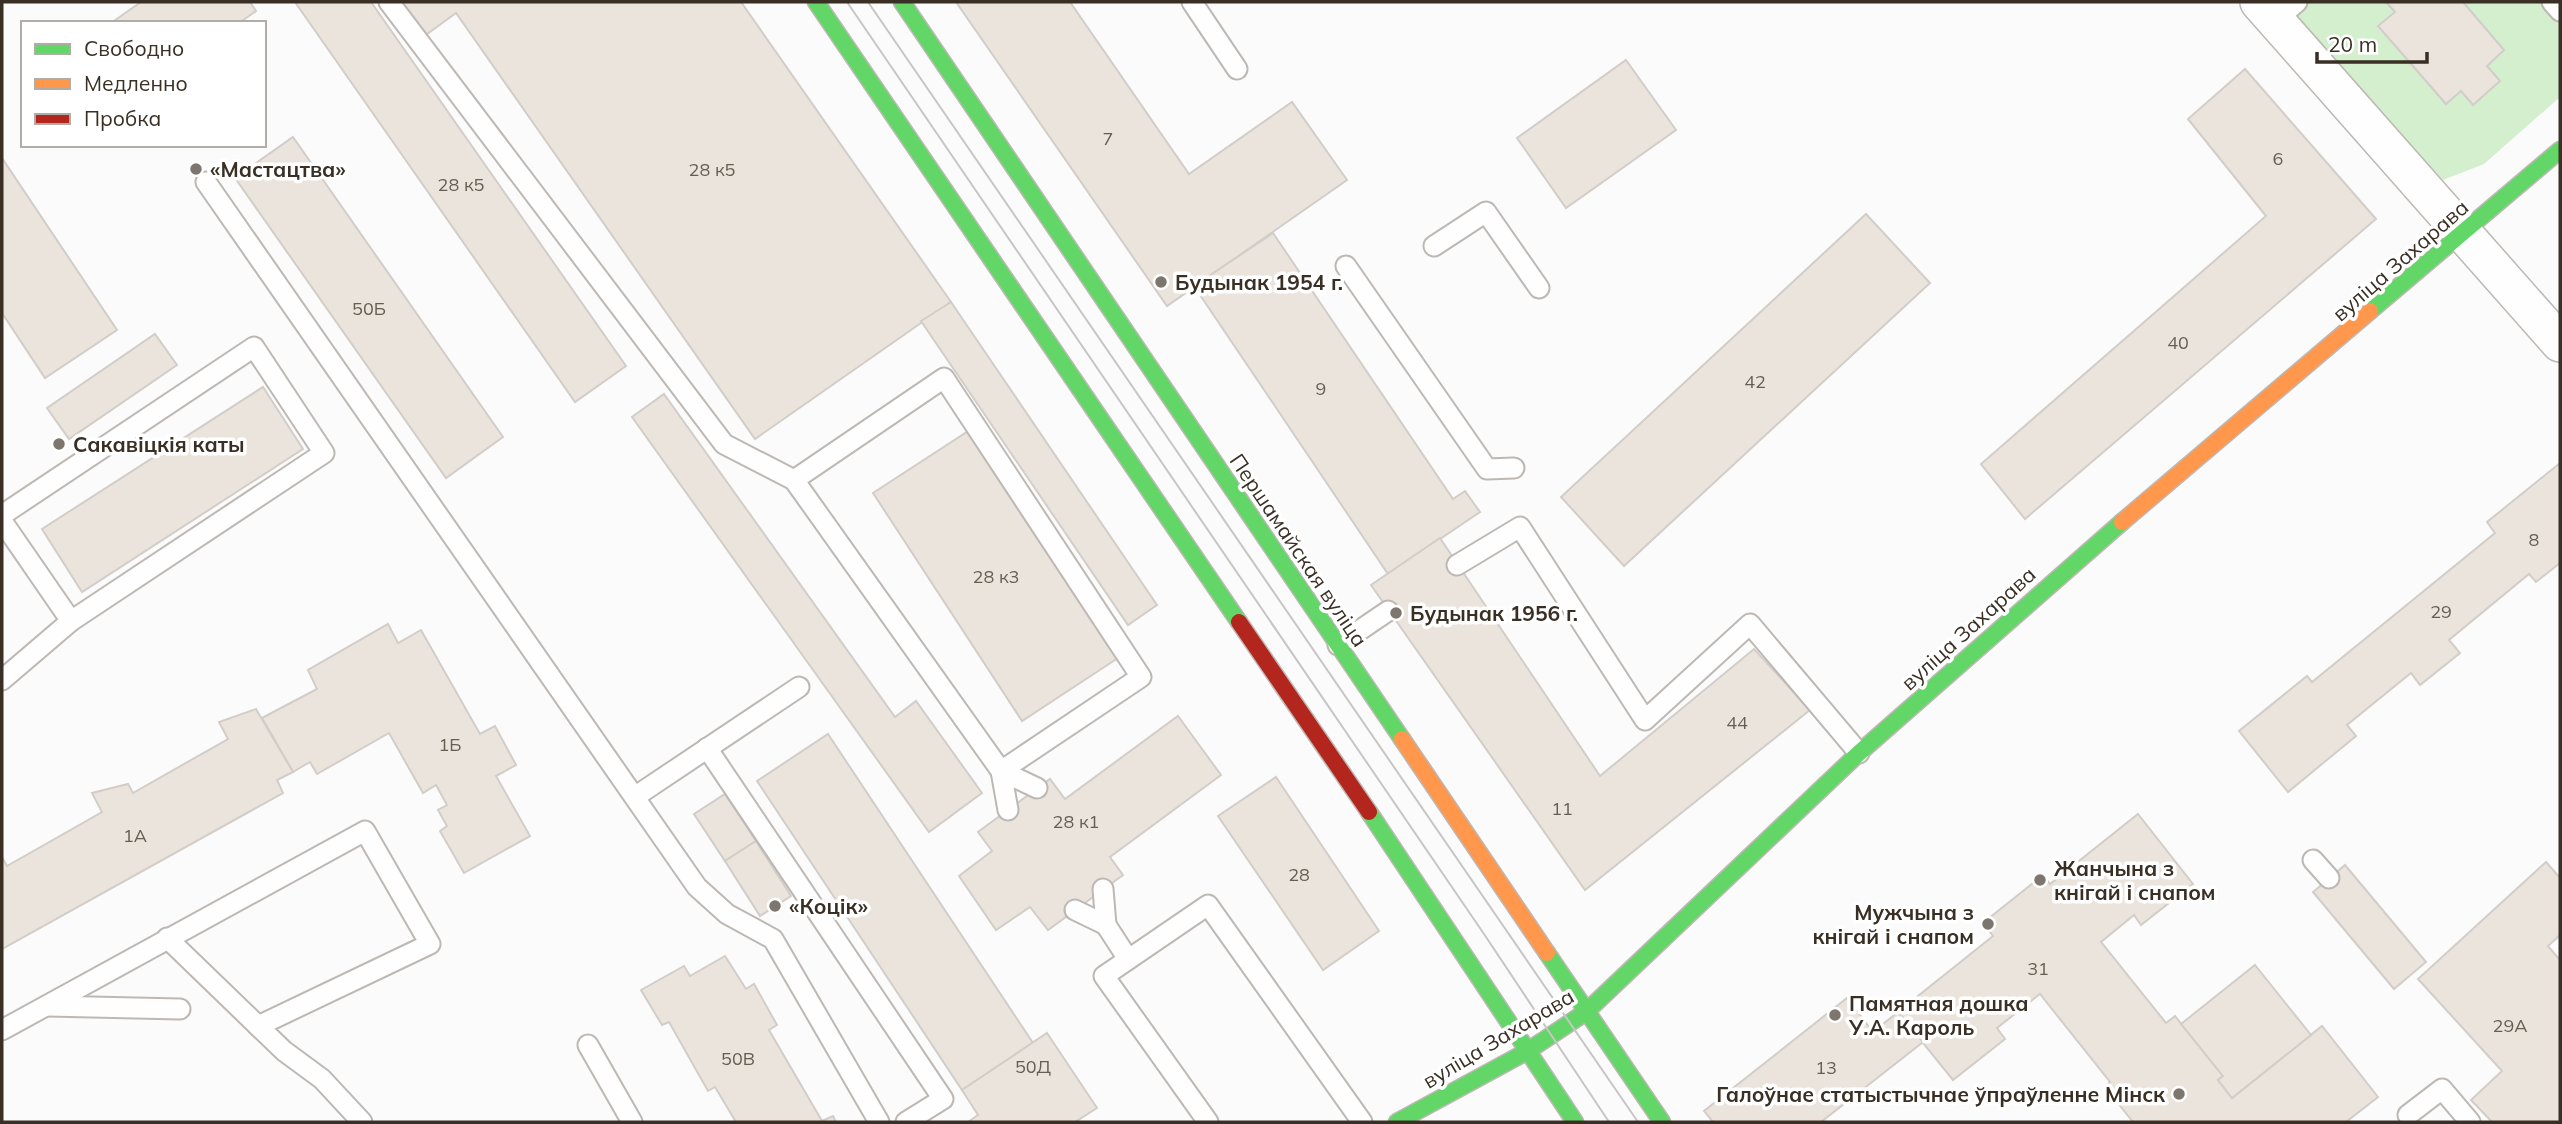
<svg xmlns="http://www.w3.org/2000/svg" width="2562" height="1124" viewBox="0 0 2562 1124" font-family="Mulish,sans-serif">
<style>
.green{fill:#d3efcd}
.building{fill:#ebe4dd;stroke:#d2cdc8;stroke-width:2}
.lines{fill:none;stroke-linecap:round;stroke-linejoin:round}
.lane-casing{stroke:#bdb8b4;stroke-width:23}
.street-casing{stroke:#bdb8b4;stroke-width:40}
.fast-casing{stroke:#bdb8b4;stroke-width:19}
.slow-casing{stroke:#bdb8b4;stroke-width:19}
.jam-casing{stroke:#bdb8b4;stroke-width:19}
.lane{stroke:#fefefe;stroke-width:19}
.street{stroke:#fefefe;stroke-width:37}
.fast{stroke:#63d668;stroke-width:16}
.slow{stroke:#ff974d;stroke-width:16}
.jam{stroke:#b3261e;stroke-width:16}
.tram{stroke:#c7c6c5;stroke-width:2}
.poi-dot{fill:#7d766f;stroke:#fff;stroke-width:2.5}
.labels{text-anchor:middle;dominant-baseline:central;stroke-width:7;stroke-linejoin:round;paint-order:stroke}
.number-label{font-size:18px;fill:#665d53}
.poi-label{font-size:21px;font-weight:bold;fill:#392f24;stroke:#fff;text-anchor:start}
.street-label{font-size:21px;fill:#392f24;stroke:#fff}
</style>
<rect width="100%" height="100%" fill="#fbfbfb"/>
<path class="green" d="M2279,2H2560V97L2484,164L2443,180Z"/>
<g class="building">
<path d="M141,2H250L256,11L239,23H111Z"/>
<path d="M295,2H371L626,366L575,402Z"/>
<path d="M398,2H741L951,302L755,439L456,13L423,37Z"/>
<path d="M956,2H1070L1189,174L1292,102L1347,180L1167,306Z"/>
<path d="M2386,2H2463L2504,50L2487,66L2500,81L2473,105L2461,91L2446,104L2378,26L2395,12Z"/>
<path d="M1626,60L1676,130L1566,208L1517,138Z"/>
<path d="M2245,69L2376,219L2025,519L1981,464L2266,216L2188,119Z"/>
<path d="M293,137L503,437L446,478L235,178Z"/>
<path d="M2,158L117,330L45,378L2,313Z"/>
<path d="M1866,214L1930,283L1624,566L1561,497Z"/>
<path d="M1273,233L1453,499L1465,491L1480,512L1388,574L1194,286Z"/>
<path d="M951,302L1157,605L1128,625L921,321Z"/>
<path d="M155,334L177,365L69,439L47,408Z"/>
<path d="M263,387L303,449L82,592L42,529Z"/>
<path d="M664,394L895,717L916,701L982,793L929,832L632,417Z"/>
<path d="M970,430L1118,658L1022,721L873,493Z"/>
<path d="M2560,463V563L2536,582L2529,574L2449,640L2460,653L2420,685L2411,673L2347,725L2356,736L2288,792L2239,731L2307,676L2312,682L2495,533L2487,522Z"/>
<path d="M1440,538L1600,776L1754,649L1810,710L1585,890L1371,585Z"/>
<path d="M388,624L398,643L421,630L480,734L495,726L516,765L496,776L530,836L464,873L440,831L447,826L438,810L447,805L436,785L423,793L389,733L317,774L310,762L293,772L262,718L317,689L308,670Z"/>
<path d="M256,709L293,772L277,780L283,793L2,949V857L7,866L102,812L92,793L128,784L133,793L228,739L219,722Z"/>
<path d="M1178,716L1221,775L1110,857L1123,875L1048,930L1030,907L996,930L959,876L992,851L978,832L1050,779L1065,799Z"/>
<path d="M828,734L1033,1043L962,1090L757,781Z"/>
<path d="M1276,777L1379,931L1323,970L1218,816Z"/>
<path d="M725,794L756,841L725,861L694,814Z"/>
<path d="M2138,814L2193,884L2141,925L2134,915L2101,942L2166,1023L2175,1016L2223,1076L2218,1080L2232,1098L2322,1026L2378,1097L2346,1122H2133L2105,1087L2110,1082L2040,994L1997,1028L2005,1039L1953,1080L1898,1012L1993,936L1983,923L2043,875L2050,884Z"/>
<path d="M756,841L791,896L760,916L725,861Z"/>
<path d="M2546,862L2560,878V935L2548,946L2560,960V1122H2492L2471,1100L2502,1071L2418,979Z"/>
<path d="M2345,865L2426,962L2394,989L2313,892Z"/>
<path d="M725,956L746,989L754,984L777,1025L769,1030L822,1121L833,1116L836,1122H736L715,1087L708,1091L669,1022L662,1025L641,990L684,966L690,976Z"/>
<path d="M2255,965L2311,1035L2232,1098L2218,1080L2223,1076L2181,1024Z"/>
<path d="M1847,998L1873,1032L1898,1012L1923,1042L1821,1122H1713L1704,1111Z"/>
<path d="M1047,1033L1097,1108L1075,1122H968L978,1115L962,1090Z"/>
</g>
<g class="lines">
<defs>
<g id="lane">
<path d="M389,2L724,444L794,480"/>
<path d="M1192,2L1237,69"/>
<path d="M2552,2L2560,11"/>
<path d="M2275,21L2297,2"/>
<path d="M206,182L697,887L727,914L773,939L879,1122"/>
<path d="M1434,246L1486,212L1539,288"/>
<path d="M1346,266L1487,469L1514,468"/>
<path d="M944,378L1141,677L1001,771L794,480Z"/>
<path d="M2,515L254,347L324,453L71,621L2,680"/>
<path d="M2,521L71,621"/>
<path d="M1457,565L1520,527L1645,720L1750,624L1859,753"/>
<path d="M1338,645L1388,611"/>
<path d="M707,748L943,1099L906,1122"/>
<path d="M636,796L799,687"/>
<path d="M1008,810L1001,771L1037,788"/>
<path d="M2313,860L2329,878"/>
<path d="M1075,910L1106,925L1103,889"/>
<path d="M1106,925L1128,959"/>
<path d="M167,938L284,1051L322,1079L362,1122"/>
<path d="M47,1006L180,1009"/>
<path d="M2,1030L365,831L430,944L258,1026"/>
<path d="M588,1045L632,1122"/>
<path d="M2408,1115L2442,1089L2470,1122"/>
<path d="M1208,1122L1104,976L1208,905L1362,1122"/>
</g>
<path id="street" d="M2259,2L2560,343"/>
<g id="fast">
<path d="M816,2L1239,622"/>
<path d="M902,2L1402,739"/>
<path d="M2370,311L2560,150"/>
<path d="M1369,812L1575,1122"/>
<path d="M1547,953L1662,1122"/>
<path d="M1397,1122L1526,1052L1586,1012L1859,753L2122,522"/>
</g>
<g id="slow">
<path d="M2122,522L2370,311"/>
<path d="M1402,739L1547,953"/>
</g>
<path id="jam" d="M1239,622L1369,812"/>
</defs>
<use href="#lane" class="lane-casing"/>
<use href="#street" class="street-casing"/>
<use href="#fast" class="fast-casing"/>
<use href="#slow" class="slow-casing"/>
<use href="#jam" class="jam-casing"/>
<use href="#lane" class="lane"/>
<use href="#street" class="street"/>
<use href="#fast" class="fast"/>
<use href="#slow" class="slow"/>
<use href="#jam" class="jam"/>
<g class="tram">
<path d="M847,2L1484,934L1609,1122"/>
<path d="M868,2L1638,1122"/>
</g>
</g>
<g class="poi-dot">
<circle cx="196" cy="169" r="7"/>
<circle cx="1161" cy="282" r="7"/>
<circle cx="59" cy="444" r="7"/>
<circle cx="1396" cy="613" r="7"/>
<circle cx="2040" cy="880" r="7"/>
<circle cx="775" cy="906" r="7"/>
<circle cx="1988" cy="924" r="7"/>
<circle cx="1835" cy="1015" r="7"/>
<circle cx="2179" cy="1094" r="7"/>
</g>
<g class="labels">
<g class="number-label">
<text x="1108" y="138">7</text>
<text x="2278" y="158">6</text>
<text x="712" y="169">28 к5</text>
<text x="461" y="184">28 к5</text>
<text x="369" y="308">50Б</text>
<text x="2178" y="342">40</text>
<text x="1755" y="381">42</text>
<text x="1321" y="388">9</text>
<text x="2534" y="539">8</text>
<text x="996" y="576">28 к3</text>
<text x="2441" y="611">29</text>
<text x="1737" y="722">44</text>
<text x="450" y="744">1Б</text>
<text x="1562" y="808">11</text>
<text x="1076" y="821">28 к1</text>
<text x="135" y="835">1А</text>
<text x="1299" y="874">28</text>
<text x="2038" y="968">31</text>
<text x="2510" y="1025">29А</text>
<text x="738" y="1058">50В</text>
<text x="1033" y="1066">50Д</text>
<text x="1826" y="1067">13</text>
</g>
<g class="poi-label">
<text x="210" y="169">«Мастацтва»</text>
<text x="1175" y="282">Будынак 1954 г.</text>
<text x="73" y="444">Сакавіцкія каты</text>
<text x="1410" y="613">Будынак 1956 г.</text>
<text x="2054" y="868">Жанчына з<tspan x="2054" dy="24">кнігай і снапом</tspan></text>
<text x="789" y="906">«Коцік»</text>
<text x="1974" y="912" text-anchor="end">Мужчына з<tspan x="1974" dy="24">кнігай і снапом</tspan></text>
<text x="1849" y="1003">Памятная дошка<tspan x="1849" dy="24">У.А. Кароль</tspan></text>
<text x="2165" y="1094" text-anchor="end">Галоўнае статыстычнае ўпраўленне Мінск</text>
</g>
<g class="street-label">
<text transform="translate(2400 260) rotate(-41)">вуліца Захарава</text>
<text transform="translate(1299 550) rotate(56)">Першамайская вуліца</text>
<text transform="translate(1968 628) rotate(-42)">вуліца Захарава</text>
<text transform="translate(1498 1038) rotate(-31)">вуліца Захарава</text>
</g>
</g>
<rect width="2562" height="1124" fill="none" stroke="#392f24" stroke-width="7"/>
<rect x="21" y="21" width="245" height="126" fill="#ffffff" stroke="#b0aca7" stroke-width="2"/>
<rect x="35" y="44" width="35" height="10" fill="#63d668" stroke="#b0aca7" stroke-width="2"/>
<text x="84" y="56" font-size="21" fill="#392f24">Свободно</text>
<rect x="35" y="79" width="35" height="10" fill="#ff974d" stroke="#b0aca7" stroke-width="2"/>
<text x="84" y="91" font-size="21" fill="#392f24">Медленно</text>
<rect x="35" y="114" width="35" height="10" fill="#b3261e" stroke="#b0aca7" stroke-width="2"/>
<text x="84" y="126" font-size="21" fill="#392f24">Пробка</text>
<path d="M2317 52v10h110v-10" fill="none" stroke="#392f24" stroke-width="3.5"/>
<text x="2328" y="52" font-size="21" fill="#392f24" stroke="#ffffff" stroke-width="5" paint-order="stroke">20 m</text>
</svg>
